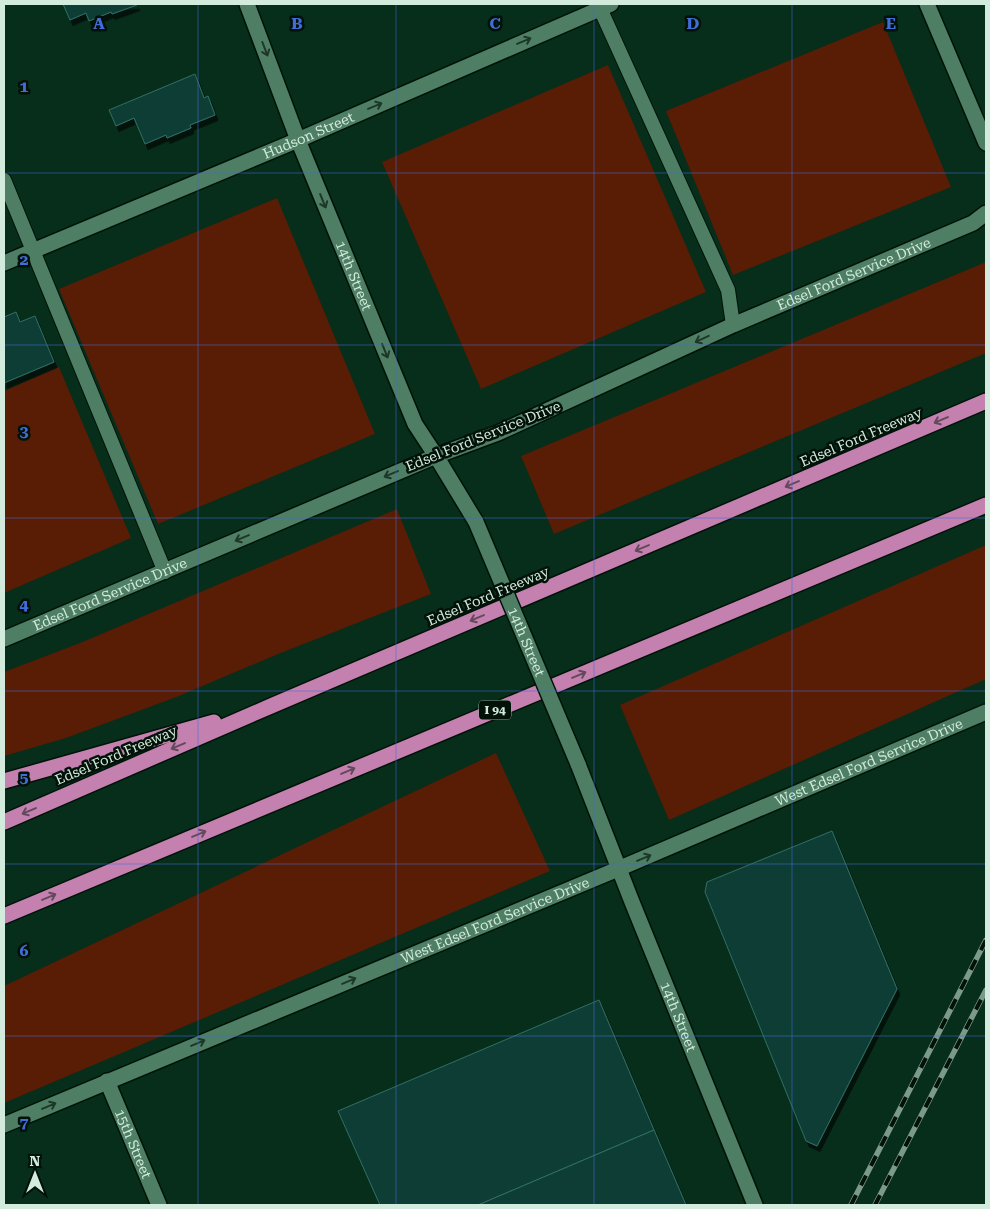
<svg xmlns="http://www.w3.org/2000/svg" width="990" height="1209" viewBox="0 0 990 1209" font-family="'Roboto Serif',serif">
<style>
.green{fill:#591c05}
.building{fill:#0e3e36;stroke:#316f63;filter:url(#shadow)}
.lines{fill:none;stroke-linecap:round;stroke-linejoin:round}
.lane-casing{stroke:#001308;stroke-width:16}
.street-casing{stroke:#001308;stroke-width:18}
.secondary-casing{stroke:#001308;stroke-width:18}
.highway-casing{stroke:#001308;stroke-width:18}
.lane{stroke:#4e7e63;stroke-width:14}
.street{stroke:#4e7e63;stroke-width:15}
.secondary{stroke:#4e7e63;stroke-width:15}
.highway{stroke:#c480ae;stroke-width:15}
.rail-casing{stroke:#7c9a8a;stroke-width:5.5}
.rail{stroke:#021209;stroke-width:4;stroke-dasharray:11;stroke-linecap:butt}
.secondary-bridge-casing{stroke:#001308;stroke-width:18;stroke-linecap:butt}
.secondary-bridge{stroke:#4e7e63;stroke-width:15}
.oneway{stroke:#1d3828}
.oneway2{stroke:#63495c}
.grid{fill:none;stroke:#416dd9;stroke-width:1;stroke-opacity:0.55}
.labels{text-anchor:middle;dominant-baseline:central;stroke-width:5;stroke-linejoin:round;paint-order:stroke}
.shield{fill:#021209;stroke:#94aa9d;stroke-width:1}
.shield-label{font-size:12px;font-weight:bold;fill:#d2ebdc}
.street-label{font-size:14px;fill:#d2ebdc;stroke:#021209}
.grid-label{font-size:16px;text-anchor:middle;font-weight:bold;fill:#416dd9;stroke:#021209;stroke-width:5;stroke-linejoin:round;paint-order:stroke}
</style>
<defs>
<filter id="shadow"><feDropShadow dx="3" dy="5.5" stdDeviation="0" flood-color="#0009"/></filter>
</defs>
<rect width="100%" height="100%" fill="#072d1b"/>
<g class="green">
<path d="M883,22L951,187L733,275L666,111Z"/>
<path d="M608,65L706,292L481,389L382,162Z"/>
<path d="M277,198L375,434L158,524L59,289Z"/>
<path d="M986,262V353L554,534L521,456Z"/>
<path d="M59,367L131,538L4,593V391Z"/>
<path d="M397,509L431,594L278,654L179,696L66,738L4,756V672L80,643Z"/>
<path d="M986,545V679L669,820L620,705Z"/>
<path d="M496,753L550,871L4,1103V986Z"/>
</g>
<g class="building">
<path d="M63,4H137V5L112,14L111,12L89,21L86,13L70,20Z"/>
<path d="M195,74L204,98L208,96L215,115L190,125L191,128L167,138L166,135L145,144L134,118L116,126L109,110Z"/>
<path d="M16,312L20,322L35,316L54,362L4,383V317Z"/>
<path d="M832,831L897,989L817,1146L806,1141L705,892L707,882Z"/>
<path d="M599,1000L654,1130L478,1205H380L338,1111Z"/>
<path d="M654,1130L686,1205H478Z"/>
</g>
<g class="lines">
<defs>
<g id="lane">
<path d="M598,4L728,290L733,325"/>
<path d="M4,180L165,572"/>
</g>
<g id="street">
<path d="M927,4L986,143"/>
<path id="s1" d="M4,263L298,140L611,4"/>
<path id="s2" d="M436,456L498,433L733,325L973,223L986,213"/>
<path id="s3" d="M107,1081L159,1205"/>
</g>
<g id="secondary">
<path id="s4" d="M247,4L298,140L415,424L436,456L476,522"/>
<path id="s5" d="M4,639L436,456"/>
<path id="s6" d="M578,764L632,902L755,1205"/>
<path id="s7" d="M4,1125L618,869L986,712"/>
</g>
<g id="highway">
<path d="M4,781L214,722"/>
<path d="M4,822L271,706L986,401"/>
<path d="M4,916L986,505"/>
</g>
</defs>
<use href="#lane" class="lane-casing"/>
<use href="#street" class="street-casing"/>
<use href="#secondary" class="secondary-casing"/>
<use href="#highway" class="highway-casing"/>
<use href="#lane" class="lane"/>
<use href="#street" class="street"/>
<use href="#secondary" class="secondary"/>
<use href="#highway" class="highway"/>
<defs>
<g id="rail">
<path d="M851,1205L986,940"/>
<path d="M875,1205L986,990"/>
</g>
</defs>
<use href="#rail" class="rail-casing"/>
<use href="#rail" class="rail"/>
<defs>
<g id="secondary-bridge">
<path id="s8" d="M476,522L578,764"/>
</g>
</defs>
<use href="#secondary-bridge" class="secondary-bridge-casing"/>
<use href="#secondary-bridge" class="secondary-bridge"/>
</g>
<defs><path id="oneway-shaft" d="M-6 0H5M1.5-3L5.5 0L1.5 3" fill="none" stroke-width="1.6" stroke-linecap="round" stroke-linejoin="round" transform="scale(1.25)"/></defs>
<g class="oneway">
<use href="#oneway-shaft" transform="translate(524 41) rotate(-23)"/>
<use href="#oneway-shaft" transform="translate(265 49) rotate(69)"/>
<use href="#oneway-shaft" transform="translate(375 106) rotate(-23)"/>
<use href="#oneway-shaft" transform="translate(323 201) rotate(68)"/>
<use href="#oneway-shaft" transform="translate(702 339) rotate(155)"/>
<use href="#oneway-shaft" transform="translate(385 351) rotate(68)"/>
<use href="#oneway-shaft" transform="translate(391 474) rotate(157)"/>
<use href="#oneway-shaft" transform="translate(242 538) rotate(157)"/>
<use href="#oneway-shaft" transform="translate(644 858) rotate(-23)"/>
<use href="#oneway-shaft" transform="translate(349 981) rotate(-23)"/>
<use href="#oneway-shaft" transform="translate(198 1043) rotate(-23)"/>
<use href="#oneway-shaft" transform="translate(49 1106) rotate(-23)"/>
</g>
<g class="oneway2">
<use href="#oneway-shaft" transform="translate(941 420) rotate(157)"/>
<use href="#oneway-shaft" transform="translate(792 484) rotate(157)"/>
<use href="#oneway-shaft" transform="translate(642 548) rotate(157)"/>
<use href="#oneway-shaft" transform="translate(477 618) rotate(157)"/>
<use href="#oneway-shaft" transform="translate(579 675) rotate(-23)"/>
<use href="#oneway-shaft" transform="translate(178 746) rotate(157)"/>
<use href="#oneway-shaft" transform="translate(348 771) rotate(-23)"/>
<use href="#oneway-shaft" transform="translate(29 811) rotate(157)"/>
<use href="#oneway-shaft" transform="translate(199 834) rotate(-23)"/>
<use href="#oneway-shaft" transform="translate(49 897) rotate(-23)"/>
</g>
<path class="grid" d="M198,4V1205M396,4V1205M594,4V1205M792,4V1205M4,173H986M4,345H986M4,518H986M4,691H986M4,864H986M4,1036H986"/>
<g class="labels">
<rect class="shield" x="479" y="700.5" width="32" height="19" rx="4"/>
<g class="shield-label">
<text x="495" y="710">I 94</text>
</g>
<g class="street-label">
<text stroke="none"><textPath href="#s1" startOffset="330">Hudson Street</textPath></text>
<text stroke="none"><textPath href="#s2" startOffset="456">Edsel Ford Service Drive</textPath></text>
<text stroke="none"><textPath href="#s4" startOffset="292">14th Street</textPath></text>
<text transform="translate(483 436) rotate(-22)">Edsel Ford Service Drive</text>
<text transform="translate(861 437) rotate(-23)">Edsel Ford Freeway</text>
<text stroke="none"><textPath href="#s5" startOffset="115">Edsel Ford Service Drive</textPath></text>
<text transform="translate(488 596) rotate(-23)">Edsel Ford Freeway</text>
<text stroke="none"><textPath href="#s8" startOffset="130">14th Street</textPath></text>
<text transform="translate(116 755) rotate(-23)">Edsel Ford Freeway</text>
<text stroke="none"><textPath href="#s7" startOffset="938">West Edsel Ford Service Drive</textPath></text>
<text stroke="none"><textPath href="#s7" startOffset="532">West Edsel Ford Service Drive</textPath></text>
<text stroke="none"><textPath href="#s6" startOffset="272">14th Street</textPath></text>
<text stroke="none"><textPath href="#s3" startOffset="68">15th Street</textPath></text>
</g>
</g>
<g class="grid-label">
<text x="99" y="29">A</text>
<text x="297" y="29">B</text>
<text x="495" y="29">C</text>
<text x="693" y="29">D</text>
<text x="891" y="29">E</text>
<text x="24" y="92">1</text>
<text x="24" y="265">2</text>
<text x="24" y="437">3</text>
<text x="24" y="610">4</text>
<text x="24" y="783">5</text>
<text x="24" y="956">6</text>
<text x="24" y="1128">7</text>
</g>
<rect width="990" height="1209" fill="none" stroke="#d2ebdc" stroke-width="10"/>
<g transform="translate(35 1174)" stroke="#021209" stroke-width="4" paint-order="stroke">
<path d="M0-4L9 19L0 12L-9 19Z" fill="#d2ebdc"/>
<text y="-8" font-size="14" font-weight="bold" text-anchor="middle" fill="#d2ebdc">N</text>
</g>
</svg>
